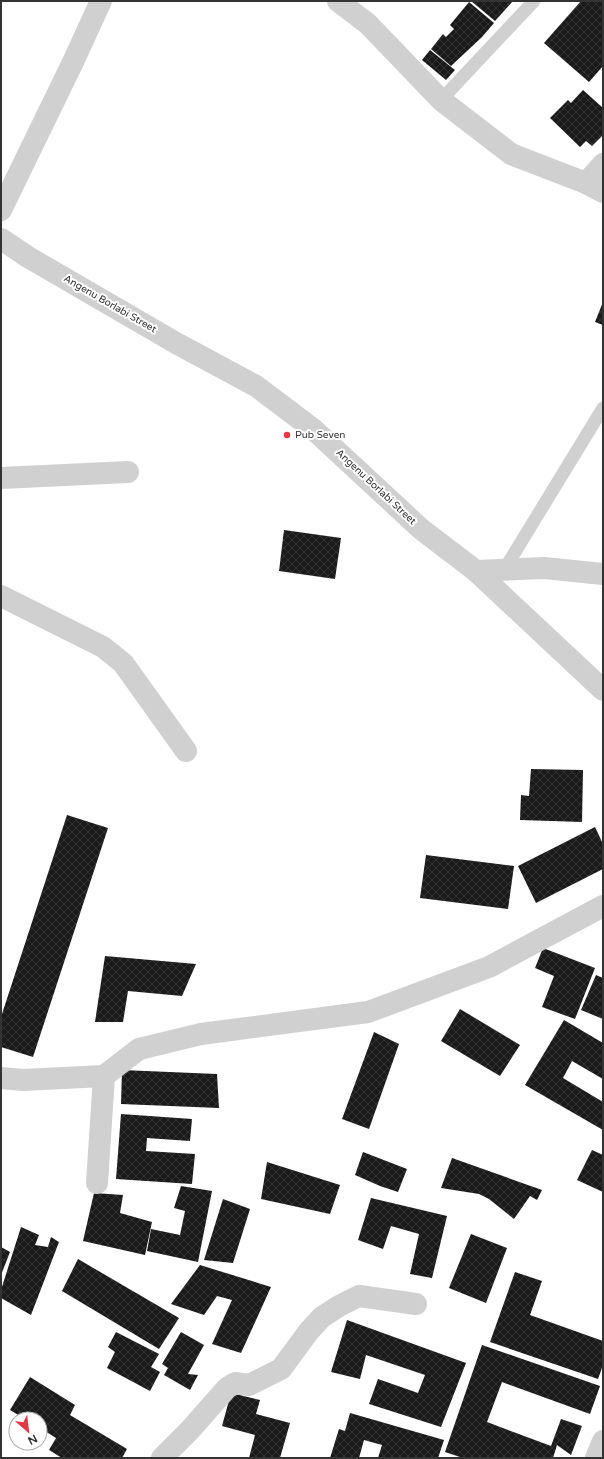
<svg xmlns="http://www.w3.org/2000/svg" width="604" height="1459" viewBox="0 0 604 1459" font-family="'Varela Round',sans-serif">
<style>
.building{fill:url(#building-cross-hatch)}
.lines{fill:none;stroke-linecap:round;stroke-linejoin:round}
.service{stroke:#d0d0d0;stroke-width:13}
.minor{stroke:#d0d0d0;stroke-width:22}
.poi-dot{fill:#e63946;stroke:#fff;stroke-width:1.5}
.labels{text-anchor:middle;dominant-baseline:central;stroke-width:4;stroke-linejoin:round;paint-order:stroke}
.street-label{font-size:10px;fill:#333;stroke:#fff}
.poi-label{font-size:10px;fill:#333;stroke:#fff;text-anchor:start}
</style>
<defs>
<pattern id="building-cross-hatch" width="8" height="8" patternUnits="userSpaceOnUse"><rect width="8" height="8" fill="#1a1a1a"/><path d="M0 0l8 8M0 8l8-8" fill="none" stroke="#333"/></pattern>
</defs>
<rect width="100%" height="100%" fill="#fff"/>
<g class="building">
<path d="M471,1H513L495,21Z"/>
<path d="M581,1H603V66L589,82L544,43Z"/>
<path d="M469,2L494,23L482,37L451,66L431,49L443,34L446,37L454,29L450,25Z"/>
<path d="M430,50L455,70L446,80L422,60Z"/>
<path d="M583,90L603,108V135L592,146L586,141L580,147L550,118L568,100L571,103Z"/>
<path d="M603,302V325L595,322Z"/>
<path d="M284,530L341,538L335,579L279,571Z"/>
<path d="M531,769L583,770L582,822L520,820L521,795L529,796Z"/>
<path d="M67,815L108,828L33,1057L1,1047V1017Z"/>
<path d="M595,827L603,844V869L536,903L518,866Z"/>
<path d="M426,855L514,866L508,909L420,898Z"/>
<path d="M543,948L595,968L575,1019L542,1007L554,976L535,968Z"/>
<path d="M105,956L196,964L182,996L128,991L123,1022H95Z"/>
<path d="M596,975L603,978V1019L581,1010Z"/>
<path d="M460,1009L520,1045L500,1076L441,1041Z"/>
<path d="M564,1020L603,1043V1079L572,1061L563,1078L603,1102V1130L525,1085Z"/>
<path d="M374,1032L399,1044L369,1129L342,1119Z"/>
<path d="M122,1070L217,1074L219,1108L121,1104Z"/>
<path d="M121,1114L192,1119L190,1141L147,1138L146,1151L195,1154L192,1184L116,1179Z"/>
<path d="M592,1150L603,1155V1192L577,1180Z"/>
<path d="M363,1152L407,1169L398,1192L380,1186L355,1175Z"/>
<path d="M452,1158L542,1190L537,1200L530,1196L514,1219L489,1199L479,1194L441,1188Z"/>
<path d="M267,1162L340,1185L330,1214L261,1199Z"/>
<path d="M181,1186L212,1191L198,1262L147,1251L151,1229L180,1235L185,1211L174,1208Z"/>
<path d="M94,1193L123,1195L120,1213L152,1222L145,1255L83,1241Z"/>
<path d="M371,1198L447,1216L432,1278L410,1274L419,1234L391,1226L383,1249L358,1240Z"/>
<path d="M223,1199L250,1209L233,1263L204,1260Z"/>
<path d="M21,1227L39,1235L35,1245L48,1247L51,1237L59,1242L31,1315L1,1298V1290Z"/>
<path d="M471,1234L507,1248L486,1303L449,1288Z"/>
<path d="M1,1247L10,1252L1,1275Z"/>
<path d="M78,1259L179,1318L159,1349L62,1291Z"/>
<path d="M200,1265L271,1287L241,1353L212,1344L232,1300L217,1296L204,1315L171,1304Z"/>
<path d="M515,1272L542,1281L530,1315L603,1341V1365L598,1379L490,1342Z"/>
<path d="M347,1320L466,1363L441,1427L369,1404L378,1379L418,1393L425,1375L366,1355L360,1379L331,1372Z"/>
<path d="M116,1332L159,1354L151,1367L160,1372L150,1391L107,1368L115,1352L108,1347Z"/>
<path d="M181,1332L204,1345L188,1374L198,1375L190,1390L164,1375L168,1368L162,1364Z"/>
<path d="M482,1345L600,1386L590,1414L502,1382L487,1422L551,1446L561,1419L582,1426L571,1455L557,1445L553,1458H463L445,1452Z"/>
<path d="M30,1377L75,1405L70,1415L127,1449L122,1458H62L49,1450L56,1438L40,1428V1419H25L10,1410Z"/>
<path d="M231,1393L260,1400L256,1414L290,1423L280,1458H249L255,1435L222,1426Z"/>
<path d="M350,1413L444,1440L438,1458H378L382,1445L364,1440L359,1458H330L339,1429L345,1431Z"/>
</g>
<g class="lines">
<g class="service">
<path d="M441,100L534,1"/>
<path d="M504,570L603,408"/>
</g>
<g class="minor">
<path d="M338,1L368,24L441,100L511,154L586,183L603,192"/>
<path d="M586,183L603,164"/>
<path d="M1,210L73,62L101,1"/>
<path d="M1,239L28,257L176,343L256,386L313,429L421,529L476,571L603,690"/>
<path d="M1,478L128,472"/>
<path d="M476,571L544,568L603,574"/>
<path d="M1,596L103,647L123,663L186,751"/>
<path d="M1,1078L23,1080L104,1076"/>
<path d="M97,1183L104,1076L139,1049L201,1034L368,1012L489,967L603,906"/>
<path d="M162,1458L190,1430L227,1388L235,1383L249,1385L281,1369L309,1331L322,1317L339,1306L359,1296L416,1304"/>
<path d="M596,1458L603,1441"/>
</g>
</g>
<circle class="poi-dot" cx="287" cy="435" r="4"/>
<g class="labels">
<g class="street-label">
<text transform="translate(110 304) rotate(30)">Angenu Borlabi Street</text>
<text transform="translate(376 487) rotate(43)">Angenu Borlabi Street</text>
</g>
<g class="poi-label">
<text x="295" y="435">Pub Seven</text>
</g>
</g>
<rect width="604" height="1459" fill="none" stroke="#333333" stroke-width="4"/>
<g transform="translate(28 1431) rotate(152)"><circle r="19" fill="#ffffff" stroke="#adadad"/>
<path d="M0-3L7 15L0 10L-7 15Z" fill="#e63946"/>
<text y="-6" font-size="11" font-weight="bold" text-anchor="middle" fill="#333333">N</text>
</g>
</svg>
